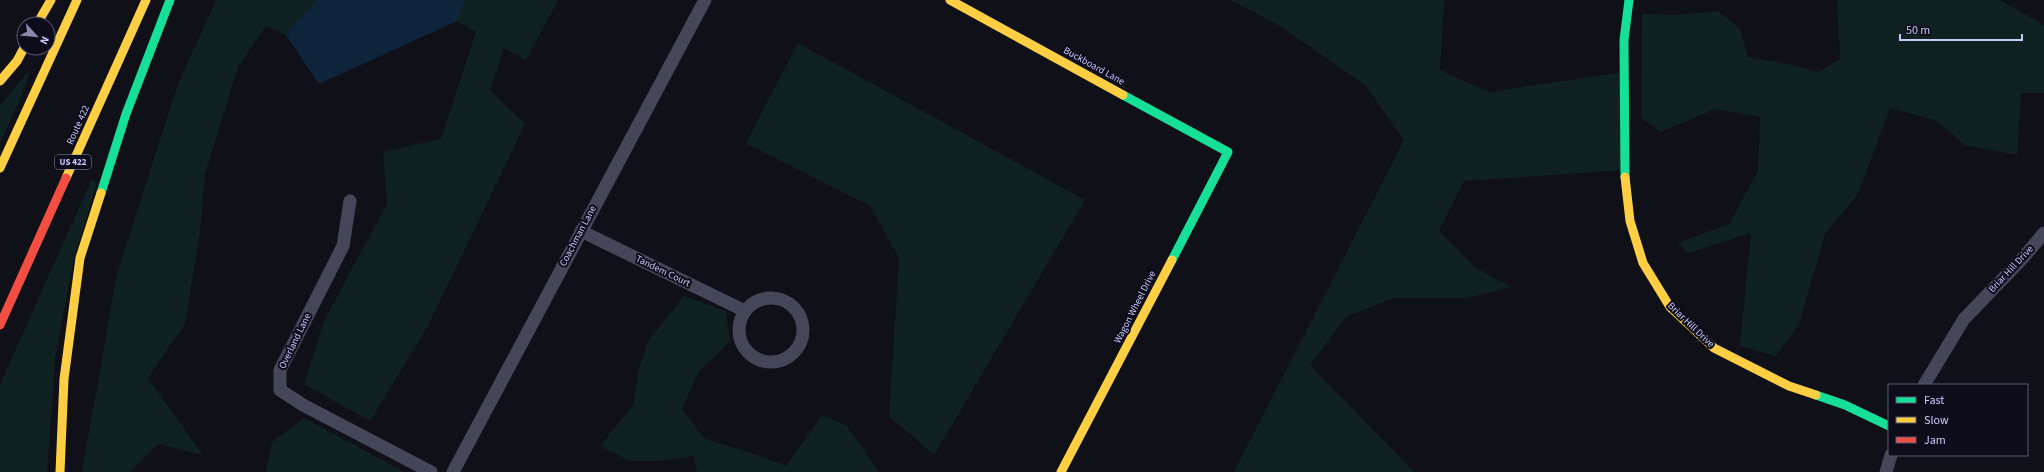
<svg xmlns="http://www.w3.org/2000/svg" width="2044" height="472" viewBox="0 0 2044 472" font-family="'Source Sans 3',sans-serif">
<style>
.green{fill:#0f2221}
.water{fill:#0d243b}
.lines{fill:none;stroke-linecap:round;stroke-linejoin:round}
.street{stroke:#444659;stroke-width:13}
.fast{stroke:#16e098;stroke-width:9}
.slow{stroke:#ffcf43;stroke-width:9}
.jam{stroke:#f24e42;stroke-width:9}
.labels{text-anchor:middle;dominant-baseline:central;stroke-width:4;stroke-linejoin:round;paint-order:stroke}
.shield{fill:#0d0c1b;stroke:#9190b8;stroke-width:1}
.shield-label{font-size:9px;font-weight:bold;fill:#c9c9fc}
.street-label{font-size:10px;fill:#c9c9fc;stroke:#0d0c1b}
</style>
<rect width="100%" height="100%" fill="#101018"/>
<g class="green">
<path d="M216,0H317L286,35L266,26L238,67L205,174L200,231L185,324L148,378L203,455L158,444L130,472H82L117,274L177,87Z"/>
<path d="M465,0H558L526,60L504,48L490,90L525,124L428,326L370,421L304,384L325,319L387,204L383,152L441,139L476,32L457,21Z"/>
<path d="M1230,0H1444L1440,70L1489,92L1624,72V170L1464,181L1439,231L1476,268L1511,287L1467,298H1394L1346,317L1310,365L1414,472H1234L1404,140L1365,85L1277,24Z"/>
<path d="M1837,0H2000L2044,25V93H2021L2017,155L1965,145L1937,121L1890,108L1858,194L1825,234L1799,324L1776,356L1740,346L1751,233L1688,253L1678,243L1729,224L1758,171L1760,117L1715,109L1661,132L1641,118L1642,14L1676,15L1718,11L1740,29L1748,57L1784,63L1818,72L1840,59Z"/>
<path d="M798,43L1085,200L934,455L889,416L899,258L870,206L746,143Z"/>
<path d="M30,72L21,97L0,143V106L25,75Z"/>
<path d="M92,179L97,183L74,258L55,359L47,472H0V385Z"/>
<path d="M684,296L726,311L730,341L698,372L682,409L705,439L749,452L786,466L822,415L847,426L879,472H697L694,456L661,461H630L600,446L634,404L638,372L648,341Z"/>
<path d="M304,418L405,472H266L272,442Z"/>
</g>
<path class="water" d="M317,0H465L457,21L319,84L286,35Z"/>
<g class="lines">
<g class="street">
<path d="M350,201L343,246L280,370V390L303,405L431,472"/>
<path d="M581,231L745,311"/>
<circle cx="771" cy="330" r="32"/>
<path d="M1924,385L1964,319L2022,259L2044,233"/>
<path d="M453,472L705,0"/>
<path d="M1886,472L1891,455"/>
</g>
<g class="fast">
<path d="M1123,95L1228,152L1172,260"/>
<path d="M1625,177L1624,40L1629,0"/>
<path d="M101,193L126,114L170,0"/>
<path d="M1816,395L1845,405L1889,426"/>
</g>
<g class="slow">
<path d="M950,0L1123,95"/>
<path d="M37,24L51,0"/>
<path d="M0,81L17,61L24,48"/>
<path d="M0,168L77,0"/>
<path d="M1625,177L1630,221L1643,263L1670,307L1714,348L1789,386L1816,395"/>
<path d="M66,178L146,0"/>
<path d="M60,472L64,379L80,258L101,193"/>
<path d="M1061,472L1172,260"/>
</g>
<path class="jam" d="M0,325L66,178"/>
</g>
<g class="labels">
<rect class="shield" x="55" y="155" width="36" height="14" rx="3"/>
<g class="shield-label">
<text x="73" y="162">US 422</text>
</g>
<g class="street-label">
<text transform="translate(1094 66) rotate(29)">Buckboard Lane</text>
<text transform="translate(78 125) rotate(-66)">Route 422</text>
<text transform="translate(578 236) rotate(-62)">Coachman Lane</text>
<text transform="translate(2011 269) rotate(-47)">Briar Hill Drive</text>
<text transform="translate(663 271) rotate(26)">Tandem Court</text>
<text transform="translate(1135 307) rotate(-63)">Wagon Wheel Drive</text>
<text transform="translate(1691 325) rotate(44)">Briar Hill Drive</text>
<text transform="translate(295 341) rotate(-64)">Overland Lane</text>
</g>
</g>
<rect x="1888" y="384" width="140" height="72" fill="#0d0c1b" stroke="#585875"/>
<rect x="1896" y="397" width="20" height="6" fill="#16e098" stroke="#585875"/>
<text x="1924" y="404" font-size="12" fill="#c9c9fc">Fast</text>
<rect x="1896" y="417" width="20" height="6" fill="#ffcf43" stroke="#585875"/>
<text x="1924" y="424" font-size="12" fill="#c9c9fc">Slow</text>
<rect x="1896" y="437" width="20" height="6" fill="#f24e42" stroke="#585875"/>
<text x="1924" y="444" font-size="12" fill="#c9c9fc">Jam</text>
<g transform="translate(36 36) rotate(117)"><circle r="19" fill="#0d0c1b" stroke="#585875"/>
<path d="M0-3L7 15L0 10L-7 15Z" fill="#8888ac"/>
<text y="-6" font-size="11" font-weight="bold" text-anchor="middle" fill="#c9c9fc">N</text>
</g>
<path d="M1900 34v6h122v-6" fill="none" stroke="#c9c9fc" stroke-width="2"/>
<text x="1906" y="34" font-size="12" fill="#c9c9fc" stroke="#0d0c1b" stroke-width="3" paint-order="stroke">50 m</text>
</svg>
